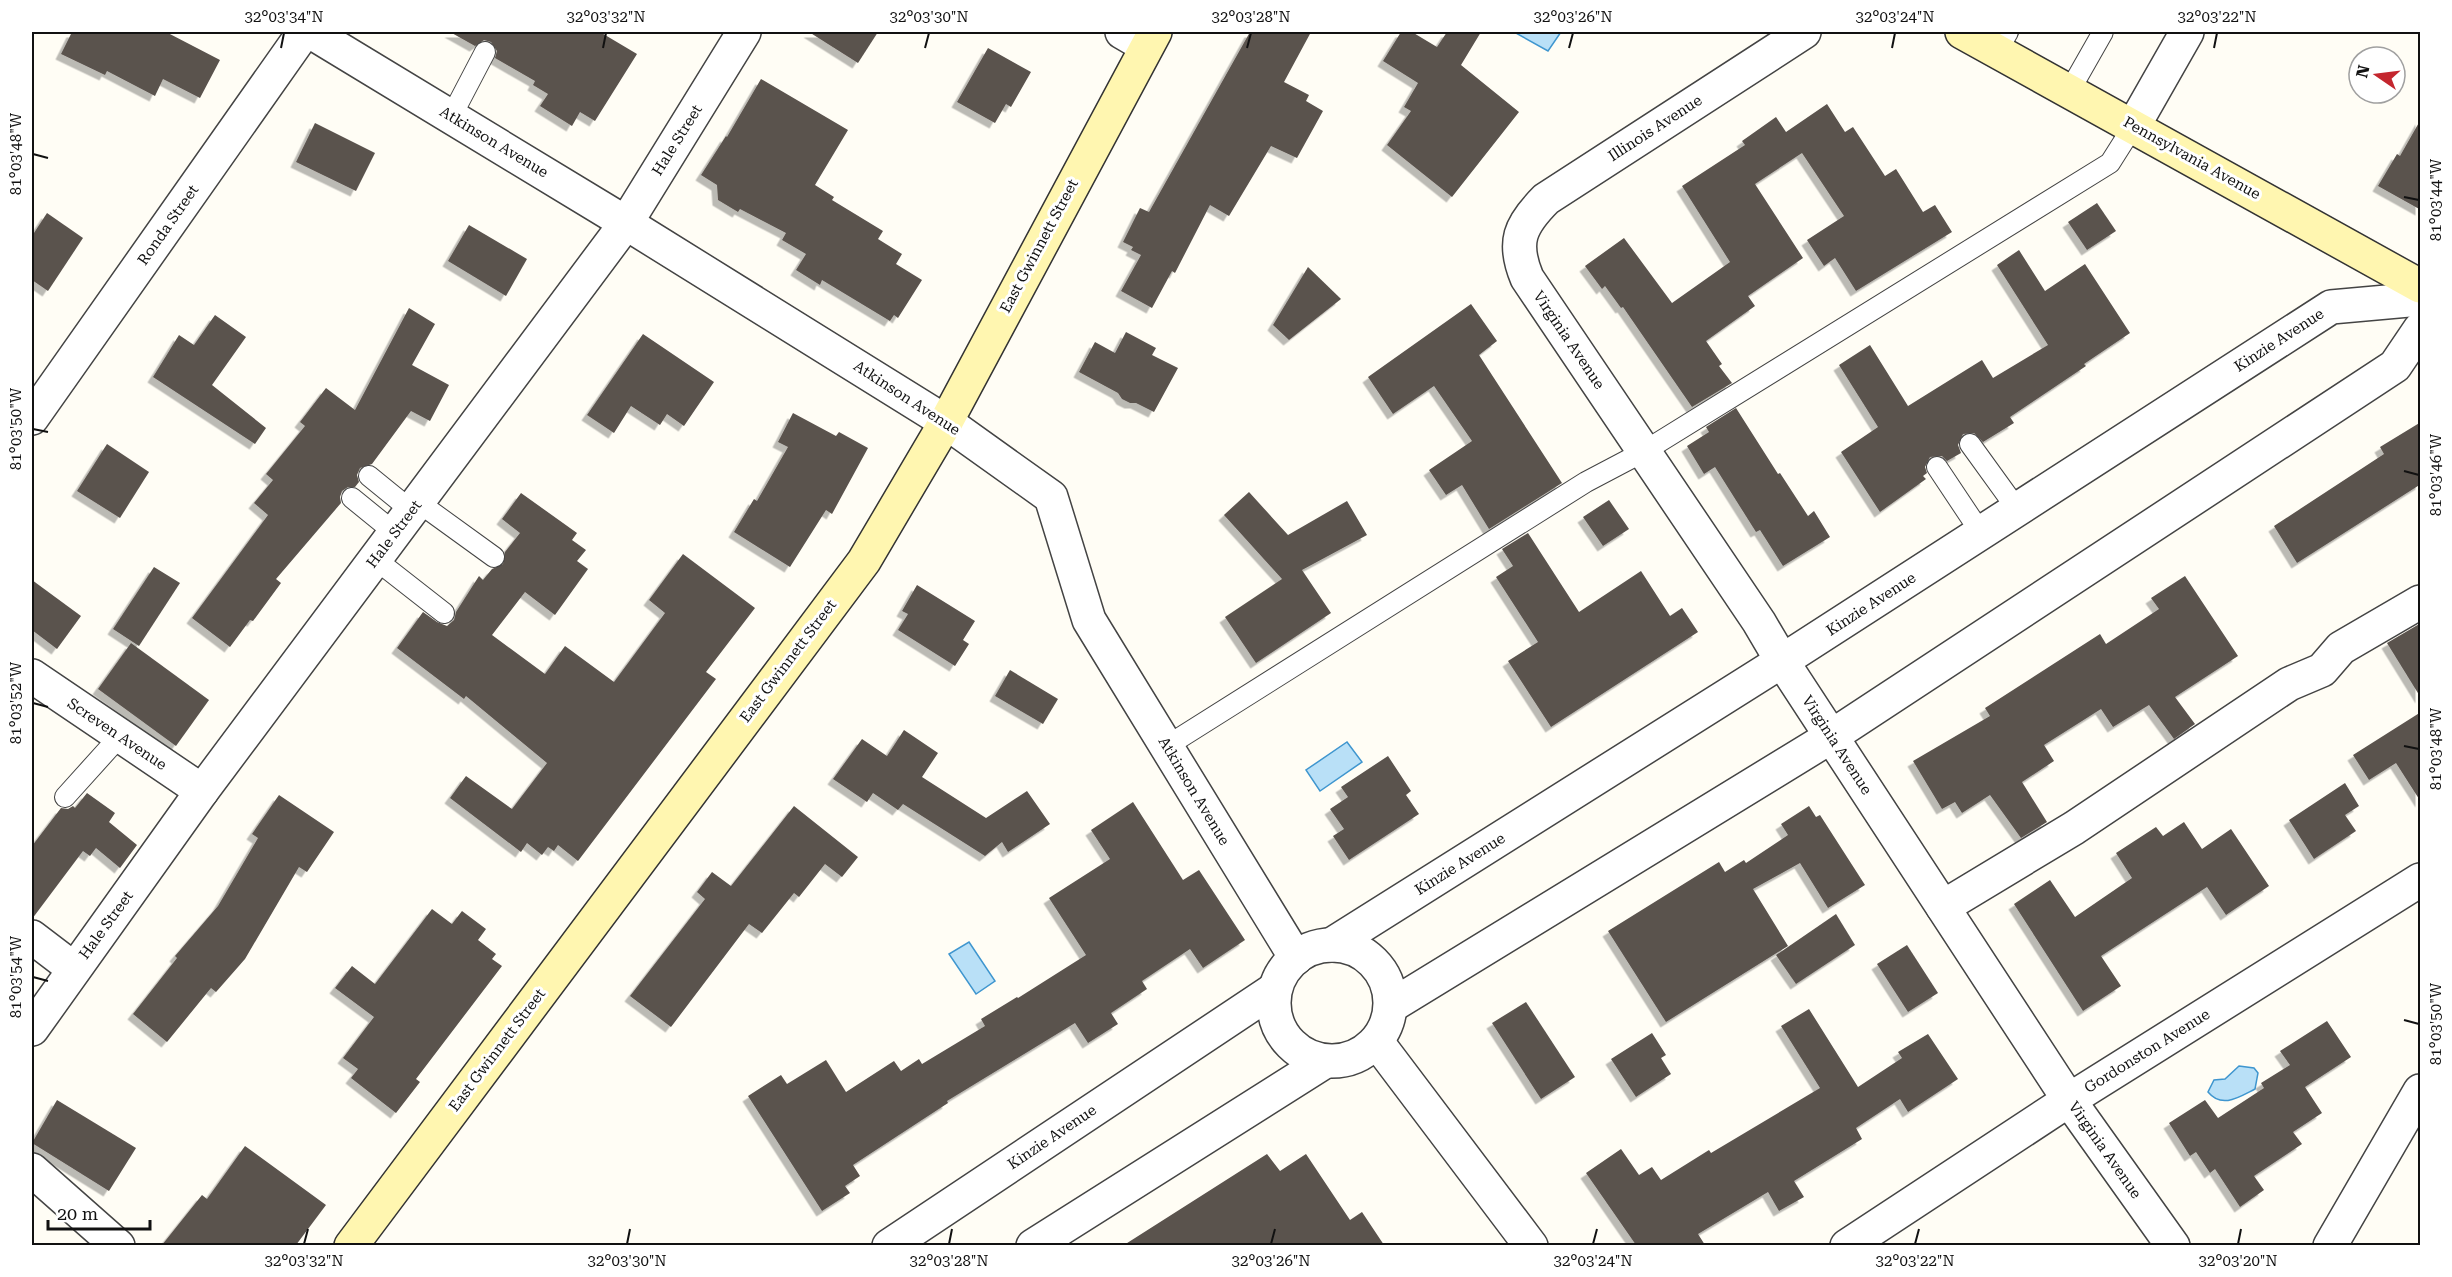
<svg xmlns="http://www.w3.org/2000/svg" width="2452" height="1277" viewBox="0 0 2452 1277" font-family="'Roboto Serif',serif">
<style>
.water{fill:#b9e0f7;stroke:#3f96cf;stroke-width:1.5}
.building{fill:#5a524d;filter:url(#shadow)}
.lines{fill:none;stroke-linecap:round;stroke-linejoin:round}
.service-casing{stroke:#444;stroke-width:22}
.minor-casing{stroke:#444;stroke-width:36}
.tertiary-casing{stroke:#444;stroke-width:36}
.secondary-casing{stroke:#333;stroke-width:36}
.service{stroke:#fff;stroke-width:20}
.minor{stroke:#fff;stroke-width:33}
.tertiary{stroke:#fff;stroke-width:33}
.secondary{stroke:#fff6b0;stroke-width:33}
.ticks{fill:none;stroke:#111;stroke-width:2}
.labels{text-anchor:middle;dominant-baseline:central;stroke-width:6;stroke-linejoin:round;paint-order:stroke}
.street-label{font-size:15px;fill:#111;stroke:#fff}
.neatline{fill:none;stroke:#111;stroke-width:2}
.ticks-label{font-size:15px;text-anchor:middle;fill:#111}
</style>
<defs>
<filter id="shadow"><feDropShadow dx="-5.5" dy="5.5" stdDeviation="0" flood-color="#0004"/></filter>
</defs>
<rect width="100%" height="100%" fill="#fffdf5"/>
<g class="water">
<path d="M1514,32H1561L1548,51Z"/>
<path d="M1347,742L1362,762L1320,791L1306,770Z"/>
<path d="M969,942L995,981L976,994L949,954Z"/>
<path d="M2239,1066L2254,1068L2258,1073L2255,1089C2239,1097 2222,1109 2208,1092L2214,1080L2225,1079Z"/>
</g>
<g class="building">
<path d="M72,32H166L220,60L200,98L163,79L155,96L107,71L105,75L61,54Z"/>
<path d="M450,32H600L637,54L595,121L580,112L572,126L540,106L548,94L533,85L535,81L495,58L497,51L491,42L484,40L475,46Z"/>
<path d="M809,32H878L858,63Z"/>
<path d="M1250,32H1311L1284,82L1309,95L1306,101L1323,111L1297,158L1271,146L1229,216L1210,205L1175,273L1172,271L1152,308L1121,291L1141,255L1131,250L1133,247L1123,242L1140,208L1149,212Z"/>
<path d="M1401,32H1412L1437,47L1447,32H1481L1461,65L1519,112L1452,197L1387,145L1411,111L1404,107L1418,83L1383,61Z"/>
<path d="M988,48L1031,72L1011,107L1006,104L995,123L957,102Z"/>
<path d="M761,79L848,130L815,185L834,197L832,200L883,231L878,239L902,254L896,264L922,280L898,318L894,315L890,321L822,280L820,285L796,270L806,254L782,240L786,233L740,209L738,212L718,200L717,185L701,175L726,136L727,137Z"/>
<path d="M1827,104L1845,132L1853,127L1885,176L1896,169L1923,212L1935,205L1952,232L1856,291L1835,258L1824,266L1807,240L1844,216L1802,153L1755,184L1803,258L1748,296L1755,306L1706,341L1722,364L1719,366L1732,383L1692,407L1623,307L1621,308L1605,286L1602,289L1585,266L1624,238L1672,303L1730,262L1682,186L1745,145L1742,141L1776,117L1786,132Z"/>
<path d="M2421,119V210L2378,186L2397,154L2400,156Z"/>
<path d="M315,123L375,153L356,191L296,162Z"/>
<path d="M2097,203L2116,231L2087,250L2068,222Z"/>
<path d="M47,213L83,238L48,291L32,280V236Z"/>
<path d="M469,225L527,259L506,296L448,261Z"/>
<path d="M2019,250L2045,291L2085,264L2130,333L2084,364L2086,366L2010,417L2014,423L1983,442L1974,433L1963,434L1958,445L1961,453L1947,461L1942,456L1930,457L1925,467L1927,473L1923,476L1926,479L1880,512L1841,452L1878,427L1839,365L1870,345L1908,406L1982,360L1993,378L2048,345L1997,265Z"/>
<path d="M1308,267L1341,299L1289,340L1273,325Z"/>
<path d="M1471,304L1497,341L1479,355L1562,483L1489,529L1462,485L1446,495L1429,470L1472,441L1434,386L1393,414L1368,377Z"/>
<path d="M409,308L435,324L412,365L449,385L430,421L411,411L372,464L360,468L357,475L359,482L355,487H348L342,491L340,497L341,503L276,579L281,583L253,621L250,620L230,647L192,618L268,515L254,503L273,480L266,474L305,426L300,422L326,388L355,410Z"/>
<path d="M215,315L246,337L212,385L266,428L255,444L153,377L179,335L194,345Z"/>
<path d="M1126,332L1156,348L1152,355L1178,368L1154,412L1136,403H1130L1122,399L1118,393L1079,372L1095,342L1115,353Z"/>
<path d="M643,334L714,382L684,426L667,414L660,425L631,406L614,433L587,415Z"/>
<path d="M1736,408L1778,474L1780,473L1808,516L1814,511L1830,537L1783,566L1760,530L1756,532L1715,467L1704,474L1687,446L1709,432L1706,427Z"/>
<path d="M793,413L836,436L839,432L868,448L832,514L826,510L790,567L734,532L754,499L757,501L788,447L778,442Z"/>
<path d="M2421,422V484L2297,563L2274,526L2384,454L2380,447Z"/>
<path d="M107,444L149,472L120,518L77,491Z"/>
<path d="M1249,492L1288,535L1347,501L1367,535L1302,570L1331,613L1256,663L1225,617L1282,579L1224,515Z"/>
<path d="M521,493L577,533L572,540L586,550L577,561L588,569L555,615L525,592L492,635L545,674L565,646L614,682L665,613L649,600L683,554L755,608L706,672L716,679L578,861L558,845L554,851L548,847L542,855L527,843L521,852L450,798L466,776L512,809L547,763L466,696L464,699L397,648L423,612L437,622L447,626L454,620L456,612L479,576L483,580L492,569L503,564L505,552L520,533L502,519Z"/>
<path d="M1609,500L1629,529L1603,546L1583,517Z"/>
<path d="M1528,533L1579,612L1641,571L1670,616L1682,608L1698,632L1551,727L1508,661L1538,642L1496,577L1513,566L1502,549Z"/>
<path d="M154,567L180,583L139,646L113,629Z"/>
<path d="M2185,576L2238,656L2175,697L2195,724L2174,739L2149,705L2113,727L2101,709L2044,745L2054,761L2022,782L2047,822L2021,838L1990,795L1962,813L1955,802L1942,809L1913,761L1990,716L1985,708L2100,634L2106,644L2159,609L2151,598Z"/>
<path d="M32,580L81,616L57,649L32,630Z"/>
<path d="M917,585L975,621L963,640L969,644L955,666L898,630L908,614L902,611Z"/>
<path d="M2421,623V698L2387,643Z"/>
<path d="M131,643L209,700L176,746L98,689Z"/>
<path d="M1010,670L1058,699L1043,724L995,696Z"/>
<path d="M2421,712V802L2396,763L2369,780L2353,755Z"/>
<path d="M904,730L938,753L922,777L986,818L1027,791L1050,824L1008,852L1002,842L985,856L903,804L898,810L873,793L867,802L833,779L862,739L887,756Z"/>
<path d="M1388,756L1411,791L1406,795L1419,814L1349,860L1333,836L1344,829L1330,809L1348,797L1341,787Z"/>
<path d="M2345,783L2359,806L2345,815L2356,831L2314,859L2289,820Z"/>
<path d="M87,793L115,813L109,822L137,845L120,868L96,848L90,856L83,851L32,919V846L61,808L68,809L73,806L75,808Z"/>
<path d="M279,795L334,832L307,872L299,867L245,959L216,992L211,988L167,1042L133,1014L177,958L175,956L218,906L258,838L252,834Z"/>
<path d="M1133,802L1183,880L1199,870L1245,940L1203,968L1190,949L1142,981L1147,989L1111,1013L1118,1024L1088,1043L1075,1023L947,1101L948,1103L853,1165L860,1176L845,1186L850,1193L822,1211L748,1096L781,1075L787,1084L826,1060L846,1092L894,1061L901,1071L919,1059L922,1064L985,1026L981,1019L1017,997L1018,998L1086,955L1049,898L1110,859L1091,830Z"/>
<path d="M794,806L858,857L842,877L825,864L799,897L794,893L762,933L749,924L671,1027L630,996L705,899L697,892L712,872L731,886Z"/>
<path d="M1809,806L1816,817L1820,815L1865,885L1828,908L1800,863L1753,889L1788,946L1666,1022L1608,931L1719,862L1725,872L1744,860L1746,863L1788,835L1781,824Z"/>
<path d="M2184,822L2202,849L2231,829L2269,886L2226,915L2207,887L2101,956L2121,986L2083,1011L2014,904L2050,880L2075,917L2132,878L2116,853L2156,827L2163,836Z"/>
<path d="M432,909L452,924L462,911L486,929L478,940L496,954L492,959L502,966L416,1079L420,1082L396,1113L351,1078L358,1069L343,1058L374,1017L335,988L352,966L375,984Z"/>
<path d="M1836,914L1855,945L1796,984L1776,955Z"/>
<path d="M1907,945L1938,993L1908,1012L1877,964Z"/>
<path d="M1526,1002L1575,1077L1541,1099L1492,1023Z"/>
<path d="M1809,1009L1858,1087L1902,1058L1898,1052L1928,1034L1958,1079L1908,1112L1900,1099L1856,1128L1862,1139L1794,1181L1804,1197L1779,1211L1768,1192L1698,1234L1705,1245H1636L1586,1173L1621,1149L1639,1175L1652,1167L1661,1180L1709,1150L1711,1153L1820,1088L1781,1026Z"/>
<path d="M2327,1021L2351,1057L2305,1087L2322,1113L2293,1132L2302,1144L2254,1176L2264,1190L2240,1207L2215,1169L2210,1173L2196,1152L2190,1156L2169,1123L2205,1100L2218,1118L2264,1088L2261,1083L2290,1065L2280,1051Z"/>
<path d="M1652,1033L1666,1055L1661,1058L1671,1074L1636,1097L1611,1059Z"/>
<path d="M57,1100L136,1148L109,1191L32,1143Z"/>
<path d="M245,1146L326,1205L296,1245H162L202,1195L207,1199Z"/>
<path d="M1267,1154L1280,1171L1306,1154L1350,1220L1362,1212L1384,1245H1124Z"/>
</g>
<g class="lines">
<defs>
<g id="service">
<path d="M1997,51L2008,32"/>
<path d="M2070,90L2103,32"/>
<path d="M451,117L485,52"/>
<path d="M1970,444L2017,509"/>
<path d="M1937,467L1981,533"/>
<path d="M369,476L412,511"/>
<path d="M352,498L395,533"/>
<path d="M418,502L494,557"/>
<path d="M375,559L444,613"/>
<path d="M1167,746L1586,482L1643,452L2110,163L2134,125"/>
<path d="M65,797L120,736"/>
</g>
<g id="minor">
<path d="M311,32L626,223L946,422L1051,497L1089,620L1296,958"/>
<path d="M1122,32L1146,46"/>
<path d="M2134,125L2187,32"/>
<path d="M32,418L304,32"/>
<path d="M32,676L202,791"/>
<path d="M1943,907L2074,828L2289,684L2322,670L2341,648L2420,602"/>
<path d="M32,937L74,969"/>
<path d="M1331,945L1782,661L2331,307L2420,299"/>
<circle cx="1332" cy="1003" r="58"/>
<path d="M1391,1006L1832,736L2395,366L2420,329"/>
<path d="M32,1029L202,791L626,223L744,32"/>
<path d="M1377,1042L1531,1246"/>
<path d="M32,1170L118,1246"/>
<path d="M889,1246L1275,989"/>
<path d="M1033,1246L1324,1062"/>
<path d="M1847,1246L2069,1100L2420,880"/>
<path d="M2330,1246L2420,1091"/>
</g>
<path id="tertiary" d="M1804,32L1546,199C1520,225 1512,242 1527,278L1759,622L1782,661L2069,1100L2173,1246"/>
<g id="secondary">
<path d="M1962,32L2420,286"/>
<path d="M351,1246L864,561L946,422L1155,32"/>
</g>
</defs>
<use href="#service" class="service-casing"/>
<use href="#minor" class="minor-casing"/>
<use href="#tertiary" class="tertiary-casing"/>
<use href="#secondary" class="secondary-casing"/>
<use href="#service" class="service"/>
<use href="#minor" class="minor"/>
<use href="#tertiary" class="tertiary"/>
<use href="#secondary" class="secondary"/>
</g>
<path class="ticks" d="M281,48L284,33M603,48L606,33M925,48L929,33M1247,48L1251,33M1569,48L1573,33M1892,48L1895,33M2214,48L2217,33M33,154L48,158M2404,197L2419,200M33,429L48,432M2404,471L2419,475M33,703L48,707M2404,746L2419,749M33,977L48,981M2404,1020L2419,1024M304,1244L308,1229M627,1244L630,1229M949,1244L952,1229M1271,1244L1275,1229M1593,1244L1597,1229M1915,1244L1919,1229M2238,1244L2241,1229"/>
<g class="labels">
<g class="street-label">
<text transform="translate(1655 128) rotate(-33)">Illinois Avenue</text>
<text transform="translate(677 140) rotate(-58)">Hale Street</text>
<text transform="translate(494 142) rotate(31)">Atkinson Avenue</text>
<text transform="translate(2192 158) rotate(29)">Pennsylvania Avenue</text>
<text transform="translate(168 225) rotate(-55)">Ronda Street</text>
<text transform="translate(1039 246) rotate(-62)">East Gwinnett Street</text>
<text transform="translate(1569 340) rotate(56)">Virginia Avenue</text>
<text transform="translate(2279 340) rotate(-33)">Kinzie Avenue</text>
<text transform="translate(907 398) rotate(33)">Atkinson Avenue</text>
<text transform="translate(394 534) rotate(-53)">Hale Street</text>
<text transform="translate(1871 604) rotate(-33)">Kinzie Avenue</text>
<text transform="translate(788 661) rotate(-53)">East Gwinnett Street</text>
<text transform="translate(117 734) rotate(34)">Screven Avenue</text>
<text transform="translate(1837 745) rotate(57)">Virginia Avenue</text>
<text transform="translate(1194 791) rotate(59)">Atkinson Avenue</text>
<text transform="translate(1460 864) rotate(-32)">Kinzie Avenue</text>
<text transform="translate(106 925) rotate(-54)">Hale Street</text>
<text transform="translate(497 1050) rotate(-53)">East Gwinnett Street</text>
<text transform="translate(2147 1051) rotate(-32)">Gordonston Avenue</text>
<text transform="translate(1052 1137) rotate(-34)">Kinzie Avenue</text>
<text transform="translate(2105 1150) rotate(55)">Virginia Avenue</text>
</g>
</g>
<rect width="2452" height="1277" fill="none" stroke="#ffffff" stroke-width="66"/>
<g transform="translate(2377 75) rotate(284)"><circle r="28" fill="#ffffff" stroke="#a0a0a0" stroke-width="1.5"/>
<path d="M0-4.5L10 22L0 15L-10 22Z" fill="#c4262e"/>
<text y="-9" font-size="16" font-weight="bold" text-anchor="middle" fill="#111111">N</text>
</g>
<path d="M48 1220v9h102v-9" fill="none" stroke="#111111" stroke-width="3"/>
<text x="57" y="1220" font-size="18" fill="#111111" stroke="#ffffff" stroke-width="4.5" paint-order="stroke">20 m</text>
<rect x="33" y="33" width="2386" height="1211" class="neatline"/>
<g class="ticks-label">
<text x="284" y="22">32°03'34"N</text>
<text x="606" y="22">32°03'32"N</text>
<text x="929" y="22">32°03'30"N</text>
<text x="1251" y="22">32°03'28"N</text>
<text x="1573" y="22">32°03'26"N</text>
<text x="1895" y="22">32°03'24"N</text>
<text x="2217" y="22">32°03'22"N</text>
<text transform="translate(16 154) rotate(-90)" y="5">81°03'48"W</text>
<text transform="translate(2436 200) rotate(-90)" y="5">81°03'44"W</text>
<text transform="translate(16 429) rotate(-90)" y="5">81°03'50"W</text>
<text transform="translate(2436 475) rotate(-90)" y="5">81°03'46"W</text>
<text transform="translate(16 703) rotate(-90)" y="5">81°03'52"W</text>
<text transform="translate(2436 749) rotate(-90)" y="5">81°03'48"W</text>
<text transform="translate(16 977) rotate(-90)" y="5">81°03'54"W</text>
<text transform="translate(2436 1024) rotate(-90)" y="5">81°03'50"W</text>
<text x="304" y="1266">32°03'32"N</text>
<text x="627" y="1266">32°03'30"N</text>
<text x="949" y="1266">32°03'28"N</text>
<text x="1271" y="1266">32°03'26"N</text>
<text x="1593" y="1266">32°03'24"N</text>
<text x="1915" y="1266">32°03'22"N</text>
<text x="2238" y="1266">32°03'20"N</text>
</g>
</svg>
